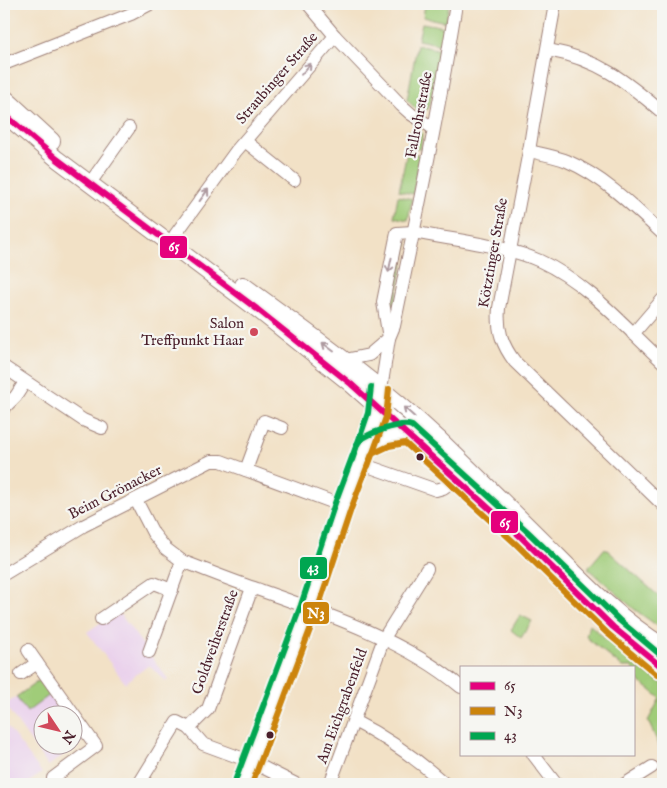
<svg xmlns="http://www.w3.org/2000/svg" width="667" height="788" viewBox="0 0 667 788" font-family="'IM FELL English',serif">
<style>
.built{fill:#ead1ec}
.green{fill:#a0cc79;stroke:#757652}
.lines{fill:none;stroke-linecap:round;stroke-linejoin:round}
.stream{stroke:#6cb4e4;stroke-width:2.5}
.minor-casing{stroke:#9e8078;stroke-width:14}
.major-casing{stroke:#9e8078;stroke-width:18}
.minor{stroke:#fff;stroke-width:12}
.major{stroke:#fff;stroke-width:16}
.bus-1-casing{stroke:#f6f6f2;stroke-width:10}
.bus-2-casing{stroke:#f6f6f2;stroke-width:10}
.bus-3-casing{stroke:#f6f6f2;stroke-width:10}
.bus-1{stroke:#e5007d;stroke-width:6}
.bus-2{stroke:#cc840b;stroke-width:6}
.bus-3{stroke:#00a651;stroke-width:6}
.oneway{stroke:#ae9aa0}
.poi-dot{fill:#d1495b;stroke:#f6f6f2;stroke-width:2}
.bus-dot{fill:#4a1f2b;stroke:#f6f6f2;stroke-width:2}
.labels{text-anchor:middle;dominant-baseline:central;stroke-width:4.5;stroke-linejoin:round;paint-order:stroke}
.street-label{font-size:15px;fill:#4a1f2b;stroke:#f6f6f2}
.poi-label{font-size:15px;fill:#4a1f2b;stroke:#f6f6f2;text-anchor:end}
.line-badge{stroke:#f6f6f2;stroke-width:2}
.badge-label{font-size:14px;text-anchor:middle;font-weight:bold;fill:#fff}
</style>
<rect width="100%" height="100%" fill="#f6f6f2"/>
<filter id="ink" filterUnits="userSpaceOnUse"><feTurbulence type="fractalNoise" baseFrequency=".02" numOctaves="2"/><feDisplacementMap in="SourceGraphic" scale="10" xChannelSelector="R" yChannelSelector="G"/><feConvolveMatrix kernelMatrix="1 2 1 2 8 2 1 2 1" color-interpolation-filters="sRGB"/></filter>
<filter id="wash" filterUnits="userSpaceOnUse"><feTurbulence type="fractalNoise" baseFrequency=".0096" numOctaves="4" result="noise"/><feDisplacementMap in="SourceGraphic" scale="20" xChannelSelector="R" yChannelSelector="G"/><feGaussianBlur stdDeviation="1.12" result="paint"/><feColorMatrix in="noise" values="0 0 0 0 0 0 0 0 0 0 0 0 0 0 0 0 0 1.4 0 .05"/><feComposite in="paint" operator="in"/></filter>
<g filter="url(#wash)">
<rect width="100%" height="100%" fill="#f2e1c6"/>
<g class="built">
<path d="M118,611L168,679L166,681L149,665L125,683L87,632Z"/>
<path d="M43,677L72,715L42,716V746H72L73,716L88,737L48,766L5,705Z"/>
<path d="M7,726L42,773L26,784H4V728Z"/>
</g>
<g class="green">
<path d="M425,4H449L446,22L423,17Z"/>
<path d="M422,23L445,27L442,45L418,40Z"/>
<path d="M417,45L441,50L430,104L428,109C419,114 413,106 407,100Z"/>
<path d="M416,127L422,132L421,149L408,146L411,131Z"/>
<path d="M407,152L420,155L413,194L399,191Z"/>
<path d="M398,196L412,199L408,220L394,217Z"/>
<path d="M399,241L407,243L393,313L387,306Z"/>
<path d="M605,548L663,600V630L634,609L588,568Z"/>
<path d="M520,615L532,621L521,638L511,630Z"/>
<path d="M589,624L639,669L663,684V754L648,721L660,698L633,676V667H622L586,637Z"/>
<path d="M40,680L51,694L27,712L16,697Z"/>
</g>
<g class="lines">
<path class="stream" d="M4,6L7,4"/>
</g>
</g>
<g filter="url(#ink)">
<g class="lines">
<defs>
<g id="minor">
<path d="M308,4L335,36L401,105L411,114L433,128"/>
<path d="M555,4L533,126L529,151L499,308C497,330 502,345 515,362L663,505"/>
<path d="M548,50C598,59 626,81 663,113"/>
<path d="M4,64L131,14L150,4"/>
<path d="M245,141L294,180"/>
<path d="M529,151C542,154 555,156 567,161C604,177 634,207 663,234"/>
<path d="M95,176L129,128"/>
<path d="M175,235L236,151L335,36"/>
<path d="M633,334L663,299"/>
<path d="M345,360L369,355L389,338L383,302L397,233L413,232C451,240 505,245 540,261C588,283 625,327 663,362"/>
<path d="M4,367L83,420L102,428"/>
<path d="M4,408L16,396L25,382"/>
<path d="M365,447L386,438L407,433"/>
<path d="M359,463L436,490L443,488L457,478"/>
<path d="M246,470L264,421L282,428"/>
<path d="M136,500L153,533L165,548L182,561C206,570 230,580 254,588C322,612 406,640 461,687"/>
<path d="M4,574L83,526L211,461H221L343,506"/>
<path d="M101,619L154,583L172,590"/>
<path d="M28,650L37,663"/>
<path d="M149,652L182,561"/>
<path d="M21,674L37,663L96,746L53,778L54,784"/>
<path d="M354,721C388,738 417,759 445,784"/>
<path d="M189,728L208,709L252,588"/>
<path d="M533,754L556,784"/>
<path d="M139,784L177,722L189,728L203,744L252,762L296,784"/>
<path d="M243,784L309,608L343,506L377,415L389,338L394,326C416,219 439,112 456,4"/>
<path d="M330,784L384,638L427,569"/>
<path d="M625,784L652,767"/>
</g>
<g id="major">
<path d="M4,97L52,141"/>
<path d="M4,114L57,159L257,309L351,384L457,478L522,538L613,627L663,668"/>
<path d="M243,285C310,334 378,382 439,439C475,474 511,509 547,545C583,581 619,619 663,646"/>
</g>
</defs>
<use href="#minor" class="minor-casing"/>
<use href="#major" class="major-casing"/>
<use href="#minor" class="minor"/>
<use href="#major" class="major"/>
<defs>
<path id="bus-1" d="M4,114L57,159L257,309L351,384L522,538L613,627L663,668"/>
<g id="bus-2">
<path d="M368,466L386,417L389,389"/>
<path d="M252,784L317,611L351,509L372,454L389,446L405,443L516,544L607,633L657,675"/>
</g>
<g id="bus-3">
<path d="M352,460L368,413L371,387"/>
<path d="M235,781L301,605L335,503L357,444C363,434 402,421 412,426L528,532L619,620L663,657"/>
</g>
</defs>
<use href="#bus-1" class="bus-1-casing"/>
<use href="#bus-2" class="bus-2-casing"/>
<use href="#bus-3" class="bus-3-casing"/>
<use href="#bus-1" class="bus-1"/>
<use href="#bus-2" class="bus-2"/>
<use href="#bus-3" class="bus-3"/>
</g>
<defs><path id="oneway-shaft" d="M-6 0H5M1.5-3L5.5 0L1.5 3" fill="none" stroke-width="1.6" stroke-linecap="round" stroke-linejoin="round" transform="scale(1.25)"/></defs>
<g class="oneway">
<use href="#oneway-shaft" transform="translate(306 69) rotate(-49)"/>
<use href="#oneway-shaft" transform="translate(204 195) rotate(-54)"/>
<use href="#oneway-shaft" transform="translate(390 265) rotate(102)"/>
<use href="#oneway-shaft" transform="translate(328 347) rotate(-143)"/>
<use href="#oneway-shaft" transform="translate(409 412) rotate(-138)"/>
</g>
</g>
<circle class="poi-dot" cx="254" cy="332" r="5"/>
<g class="bus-dot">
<circle cx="420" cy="457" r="4.5"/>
<circle cx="270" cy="735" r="4.5"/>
</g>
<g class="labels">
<g class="street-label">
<text transform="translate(277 78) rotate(-49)">Straubinger Straße</text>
<text transform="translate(419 115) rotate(-79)">Fallrohrstraße</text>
<text transform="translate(493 253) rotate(-80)">Kötztinger Straße</text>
<text transform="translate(115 492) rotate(-27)">Beim Grönacker</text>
<text transform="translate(215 642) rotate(-70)">Goldweiherstraße</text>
<text transform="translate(342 706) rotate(-70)">Am Eichgrabenfeld</text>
</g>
<g class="poi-label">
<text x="244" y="323">Salon<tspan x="244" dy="17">Treffpunkt Haar</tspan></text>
</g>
</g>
<g class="line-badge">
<rect x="159" y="235" width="29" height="24" rx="5" fill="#e5007d"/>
<rect x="490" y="510" width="29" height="24" rx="5" fill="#e5007d"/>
<rect x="299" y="556" width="29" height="24" rx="5" fill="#00a651"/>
<rect x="302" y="601" width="28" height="24" rx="5" fill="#cc840b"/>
</g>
<g class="badge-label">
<text x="174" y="251">65</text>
<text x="505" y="527">65</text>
<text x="313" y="572">43</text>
<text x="316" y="618">N3</text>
</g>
<rect width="667" height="788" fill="none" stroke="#f6f6f2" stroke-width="20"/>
<rect x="460" y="666" width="175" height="90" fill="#f6f6f2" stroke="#b1a0a2"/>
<rect x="470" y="682" width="25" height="8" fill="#e5007d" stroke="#b1a0a2"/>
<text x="504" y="690" font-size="15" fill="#4a1f2b">65</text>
<rect x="470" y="707" width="25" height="8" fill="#cc840b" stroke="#b1a0a2"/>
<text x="504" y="716" font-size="15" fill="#4a1f2b">N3</text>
<rect x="470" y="732" width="25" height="8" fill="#00a651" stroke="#b1a0a2"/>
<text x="504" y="740" font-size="15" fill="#4a1f2b">43</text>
<g transform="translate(58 730) rotate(125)"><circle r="24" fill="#f6f6f2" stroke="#b1a0a2"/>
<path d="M0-4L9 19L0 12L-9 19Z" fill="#d1495b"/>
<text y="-8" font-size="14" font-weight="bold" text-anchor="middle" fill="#4a1f2b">N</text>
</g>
</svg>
